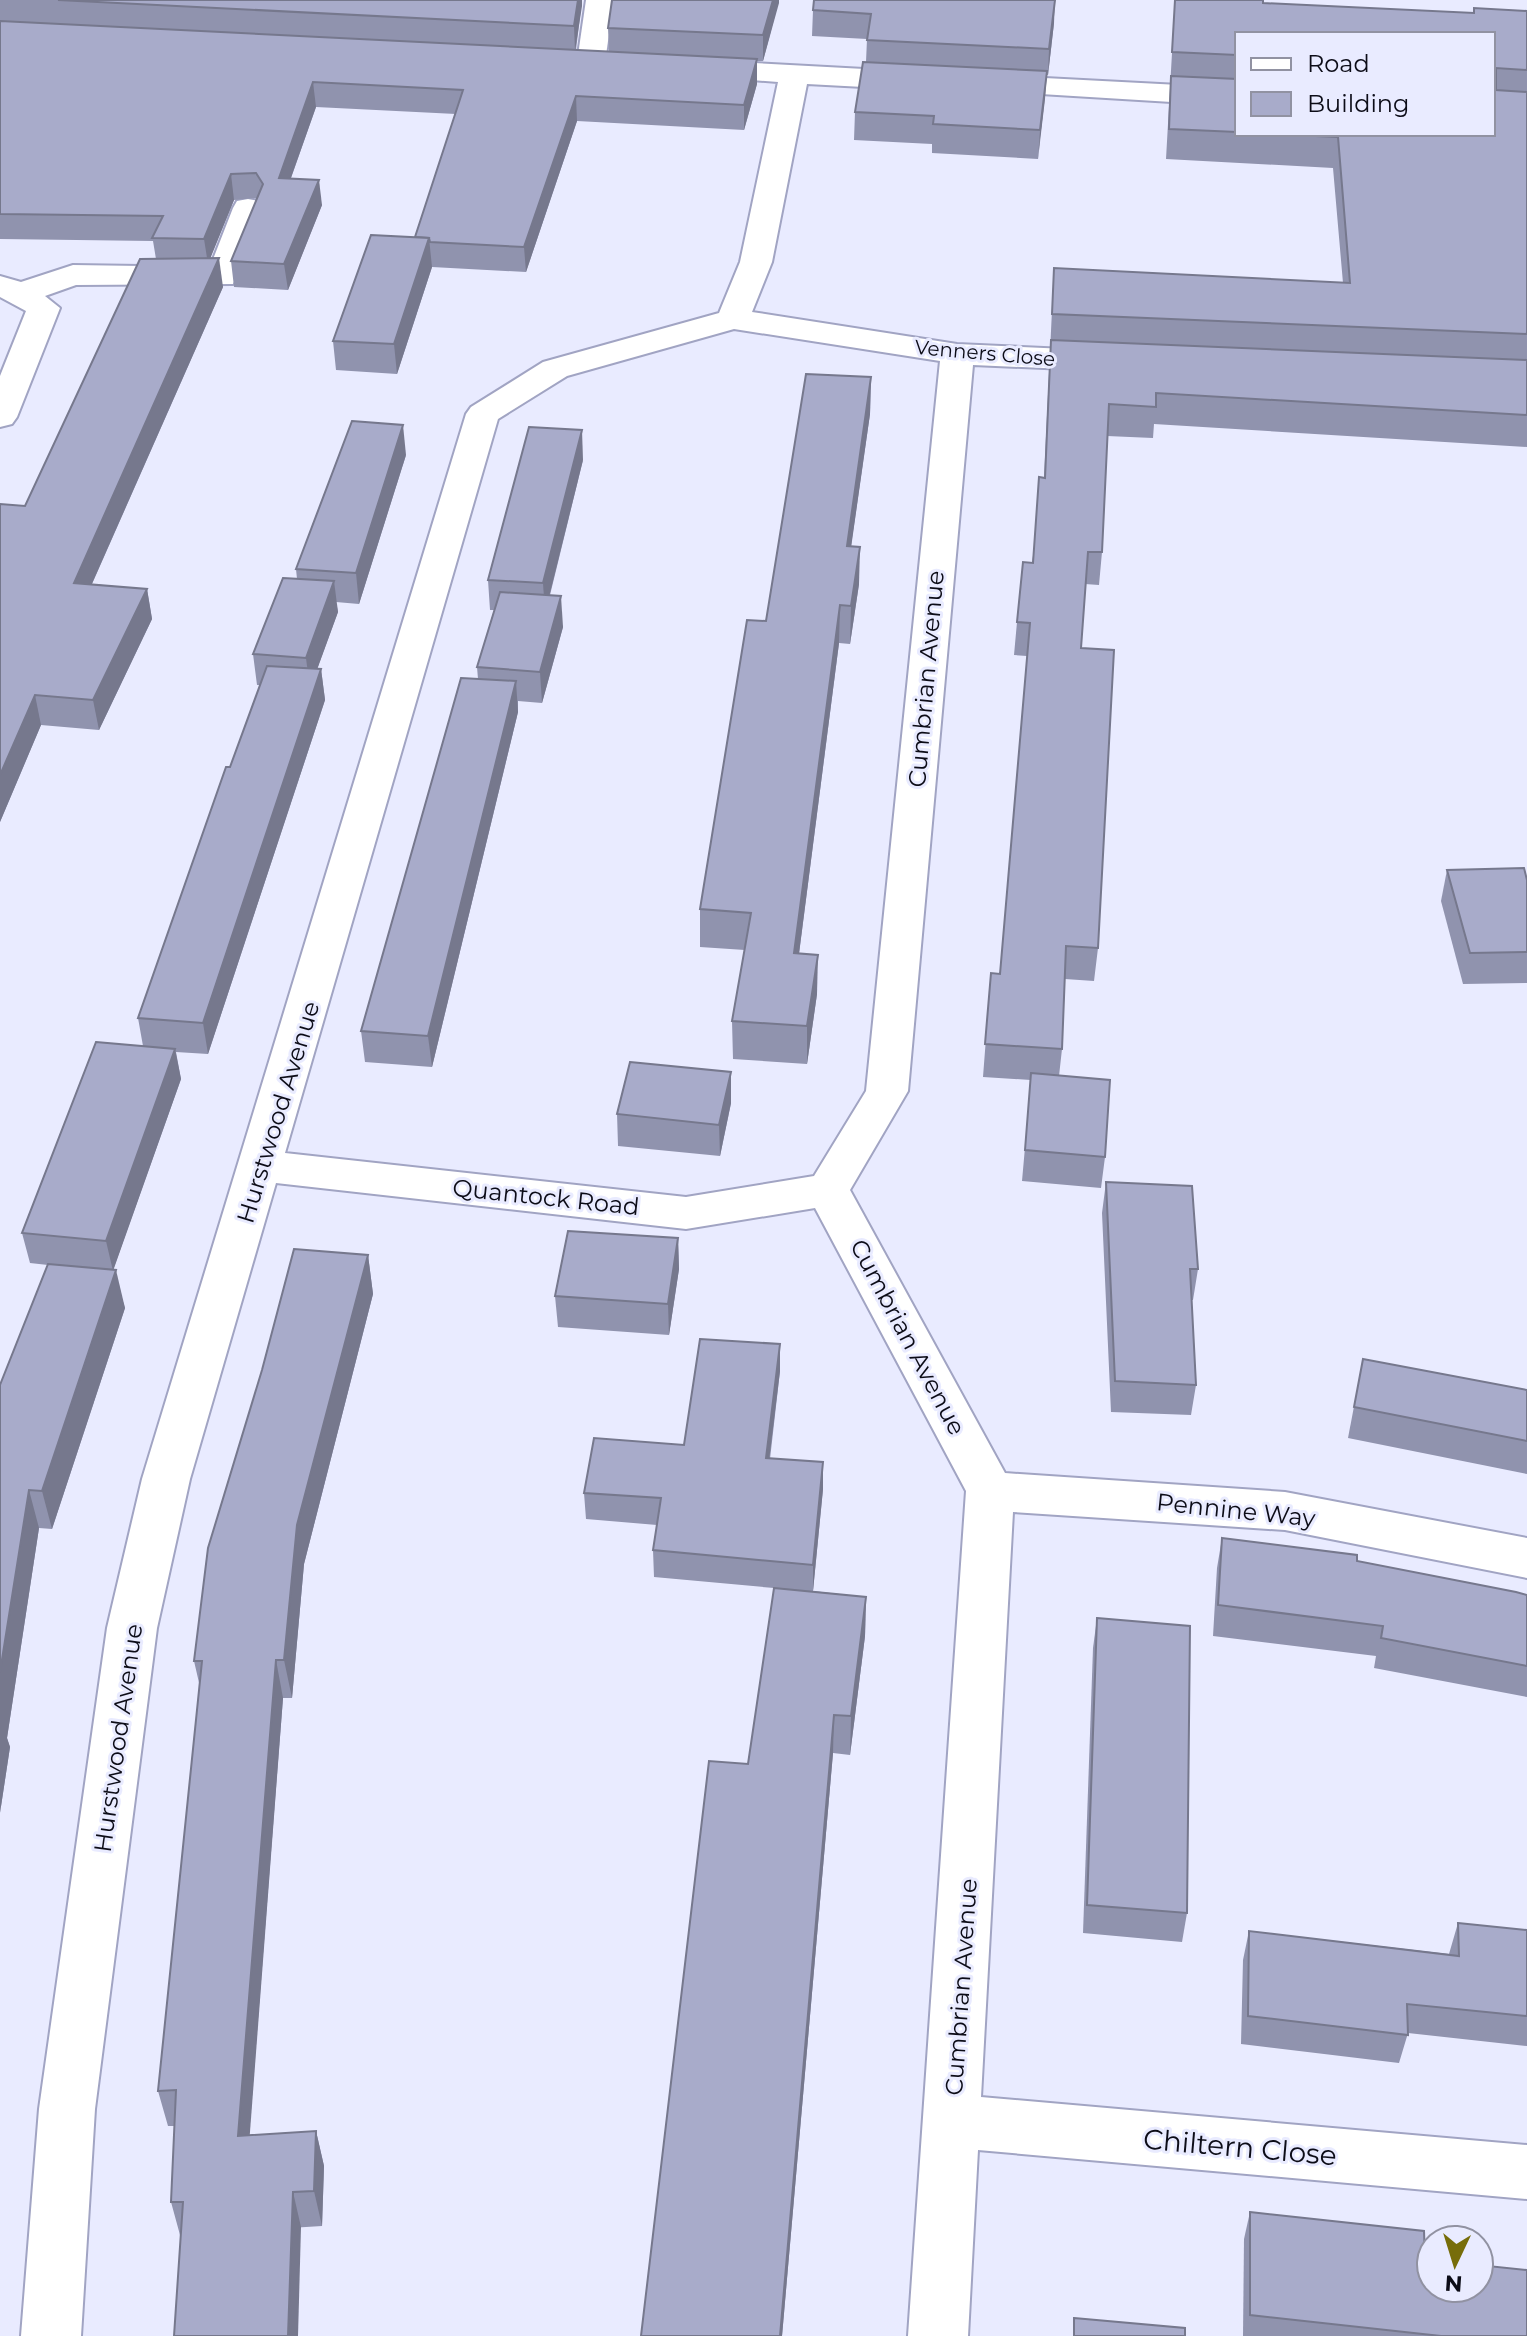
<svg xmlns="http://www.w3.org/2000/svg" width="1527" height="2336" viewBox="0 0 1527 2336" font-family="Montserrat,sans-serif">
<style>
.lines{fill:none;stroke-linecap:round;stroke-linejoin:round}
.minor-casing{stroke:#a1a4c3;stroke-width:4}
.minor{fill:#fff;fill-rule:evenodd}
.wall{fill:#9093ae;fill-rule:evenodd}
.shaded-wall{fill:#76788d}
.building{fill:#a8abca;stroke:#76788d;stroke-width:2}
.labels{text-anchor:middle;dominant-baseline:central;stroke-width:6;stroke-linejoin:round;paint-order:stroke}
.far-street-label{font-size:20px;fill:#0c0c17;stroke:#e9ebff}
.street-label{font-size:24px;fill:#0c0c17;stroke:#e9ebff}
.near-street-label{font-size:28px;fill:#0c0c17;stroke:#e9ebff}
</style>
<rect width="100%" height="100%" fill="#e9ebff"/>
<g class="lines">
<defs>
<g id="minor">
<path d="M586,0H614L605,62L601,68H581L577,62Z"/>
<path d="M697,60L920,72L930,75L935,81L930,87L920,90L807,84L772,262L752,312L957,344L1111,351L1123,354L1128,361L1123,368L1111,371L973,365L908,1091L850,1190L1005,1473L1285,1492L1527,1538V1578L1285,1530L1013,1512L981,2097L1527,2145V2199L978,2150L968,2336H908L966,1491L815,1208L686,1229L276,1183L190,1479L157,1628L95,2109L81,2336H21L39,2109L107,1628L142,1479L466,414L471,407L543,362L719,313L740,262L778,82L687,75L682,69L687,63ZM734,329L940,361L866,1091L814,1176L686,1197L285,1153L498,419L567,376Z"/>
<path d="M985,75L1237,88V106L975,90L970,84L975,78Z"/>
<path d="M248,199L259,201L263,208L233,284L76,285L45,296L60,308L17,417L12,424L0,427V376L26,311L0,297V276L21,282L73,265L210,267L233,208L237,201Z"/>
</g>
</defs>
<use href="#minor" class="minor-casing"/>
<use href="#minor" class="minor"/>
</g>
<g class="wall">
<path d="M0,0H582L576,50L609,52L608,28L612,0H779L763,61H757V84L744,130L577,121L526,272L432,267L397,374L336,370L333,341L415,237L456,114L316,107L291,178L322,205L288,290L234,287L231,261L257,198L234,200L210,258L223,287L92,584L147,589L152,619L99,730L41,725L0,822L25,506L156,259L153,241L0,239Z"/>
<path d="M1175,0L1263,3L1473,13L1474,8L1527,11V447L1154,424L1153,438L1107,436L1102,552L1099,585L1085,584L1081,648L1098,948L1094,981L1065,979L1062,1049L1059,1076L1105,1157L1101,1188L1022,1181L1031,1080L983,1077L991,973L1000,974L1027,656L1014,655L1017,622L1032,563L1044,478L1054,268L1343,283L1333,168L1166,159ZM1237,34L1493,134H1237Z"/>
<path d="M813,10L1054,23L1048,75H1046L1038,159L932,153V144L854,140L855,112L866,62L867,39L812,36Z"/>
<path d="M871,377L870,414L851,546L859,584L850,644L839,643L799,954L817,994L807,1064L733,1059L732,1021L745,950L700,947V909L766,621Z"/>
<path d="M406,455L359,604L336,602L338,612L317,669H321L325,700L208,1054L176,1052L181,1079L113,1270L125,1308L52,1529L39,1528L7,1738L10,1747L0,1813L48,1265L30,1263L22,1233L143,1046L138,1018L260,685H257L253,654L297,579L296,569Z"/>
<path d="M583,460L550,595L563,627L542,703L518,701V712L432,1067L365,1062L361,1031L478,679L477,667L494,610H490L488,580Z"/>
<path d="M1447,870L1527,880V983L1463,984L1441,901Z"/>
<path d="M731,1072V1103L720,1156L618,1146L617,1114Z"/>
<path d="M1106,1182L1198,1269L1193,1300H1191L1196,1385L1191,1415L1111,1412L1102,1213Z"/>
<path d="M678,1238L679,1269L669,1335L558,1327L555,1296Z"/>
<path d="M368,1255L373,1294L304,1564L292,1698H283L249,2135L316,2131L324,2166L322,2226L180,2235L171,2202L175,2126H168L158,2091L200,1687L194,1661Z"/>
<path d="M780,1344V1371L770,1459L823,1462V1489L813,1591L866,1597L865,1636L850,1755L833,1753L782,2336H641L748,1764L774,1588L654,1577L653,1550L657,1525L586,1519L584,1493L684,1445Z"/>
<path d="M1363,1359L1527,1390V1474L1348,1438Z"/>
<path d="M1222,1538L1357,1561L1527,1595V1697L1374,1668L1376,1656L1213,1636L1217,1568Z"/>
<path d="M1097,1618L1187,1913L1182,1942L1083,1933L1093,1648Z"/>
<path d="M1458,1923L1527,1930V2046L1408,2033L1399,2063L1241,2044L1243,1960L1249,1931L1449,1954Z"/>
<path d="M1250,2212L1425,2260L1527,2336H1243L1244,2239Z"/>
</g>
<g class="shaded-wall">
<path d="M578,0H582V6L575,51L574,26Z"/>
<path d="M773,0H779V3L763,61V35Z"/>
<path d="M1055,0L1054,23L1048,75L1049,49Z"/>
<path d="M757,59V84L744,130V105Z"/>
<path d="M1047,71L1045,99L1038,159L1040,130Z"/>
<path d="M313,82L316,107L282,203L279,178Z"/>
<path d="M576,96L577,121L526,272L524,247Z"/>
<path d="M231,174L234,200L208,264L204,239Z"/>
<path d="M319,180L322,205L288,290L284,264Z"/>
<path d="M429,238L432,267L397,374L394,344Z"/>
<path d="M219,258L223,287L79,613L74,583Z"/>
<path d="M871,377L870,414L846,583L847,546Z"/>
<path d="M403,425L406,455L359,604L356,573Z"/>
<path d="M582,430L583,460L545,613L543,583Z"/>
<path d="M860,547L859,584L850,644L851,606Z"/>
<path d="M334,581L338,612L310,689L306,658Z"/>
<path d="M147,589L152,619L99,730L93,700Z"/>
<path d="M561,596L563,627L542,703L540,672Z"/>
<path d="M840,605L839,643L794,992V953Z"/>
<path d="M321,669L325,700L208,1054L203,1023Z"/>
<path d="M516,681L518,712L432,1067L428,1036Z"/>
<path d="M35,695L41,725L0,822V775Z"/>
<path d="M818,955L817,994L807,1064V1026Z"/>
<path d="M175,1049L181,1079L113,1271L106,1241Z"/>
<path d="M731,1072V1103L720,1156L719,1125Z"/>
<path d="M678,1238L679,1269L669,1335L668,1304Z"/>
<path d="M368,1255L373,1294L304,1564L292,1698L284,1660L297,1525Z"/>
<path d="M116,1270L125,1308L52,1529L42,1491Z"/>
<path d="M780,1344V1371L766,1485V1458Z"/>
<path d="M823,1462V1489L813,1591V1565Z"/>
<path d="M29,1490L39,1528L7,1738L10,1747L0,1813V1672Z"/>
<path d="M866,1597L865,1636L850,1755L851,1716Z"/>
<path d="M276,1660L283,1698L247,2171L238,2136Z"/>
<path d="M834,1715L833,1753L782,2336H780Z"/>
<path d="M316,2131L324,2166L322,2226L314,2191Z"/>
<path d="M293,2192L301,2227L298,2336H288Z"/>
</g>
<g class="building">
<path d="M58,0H578L574,26Z"/>
<path d="M612,0H773L763,35L608,28Z"/>
<path d="M814,0H1055L1049,49L867,40L871,14L813,10Z"/>
<path d="M1175,0H1263V3L1474,13V8L1527,11V70L1496,68V90L1527,92V334L1052,314L1054,268L1350,283L1338,137L1270,134H1493V34H1237V55L1172,52Z"/>
<path d="M0,21L757,59L744,105L576,96L524,247L430,242L429,238L415,237L463,90L313,82L279,178L319,180L284,264L231,261L263,184L256,173L231,174L204,239L152,238L163,216L0,214Z"/>
<path d="M863,62L1047,71L1040,130L933,124L934,116L855,112Z"/>
<path d="M1171,76L1237,79V132L1169,129Z"/>
<path d="M371,235L429,238L394,344L333,341Z"/>
<path d="M219,258L74,583L147,589L93,700L35,695L0,775V504L25,506L140,259Z"/>
<path d="M1051,340L1527,360V415L1156,393V407L1109,404L1102,552H1088L1081,648L1114,650L1098,948L1066,946L1062,1049L985,1044L991,973L1000,974L1030,623L1017,622L1023,562L1033,563L1039,477L1045,478Z"/>
<path d="M806,374L871,377L847,546L860,547L851,606L840,605L794,953L818,955L807,1026L732,1021L751,913L700,909L747,620L766,621Z"/>
<path d="M352,421L403,425L356,573L296,569Z"/>
<path d="M529,427L582,430L543,583L488,580Z"/>
<path d="M283,578L334,581L306,658L253,654Z"/>
<path d="M500,592L561,596L540,672L477,667Z"/>
<path d="M267,666L321,669L203,1023L138,1018L226,767H230Z"/>
<path d="M461,678L516,681L428,1036L361,1031Z"/>
<path d="M1524,868L1527,880V952L1470,953L1447,870Z"/>
<path d="M96,1042L175,1049L106,1241L22,1233Z"/>
<path d="M630,1062L731,1072L719,1125L617,1114Z"/>
<path d="M1031,1073L1110,1080L1105,1157L1025,1150Z"/>
<path d="M1106,1182L1192,1186L1198,1269H1190L1196,1385L1115,1381Z"/>
<path d="M568,1231L678,1238L668,1304L555,1296Z"/>
<path d="M294,1249L368,1255L297,1525L284,1660H276L238,2136L316,2131L314,2191L293,2192L288,2336H174L183,2202H171L176,2090L158,2091L202,1661H194L208,1548L262,1370Z"/>
<path d="M48,1264L116,1270L42,1491L29,1490L0,1672V1385Z"/>
<path d="M700,1339L780,1344L766,1458L823,1462L813,1565L653,1550L661,1498L584,1493L594,1438L684,1445Z"/>
<path d="M1363,1359L1527,1390V1441L1354,1407Z"/>
<path d="M1222,1538L1357,1555V1561L1516,1592L1527,1595V1666L1381,1638L1383,1626L1218,1605Z"/>
<path d="M774,1588L866,1597L851,1716L834,1715L780,2336H641L709,1761L748,1764Z"/>
<path d="M1097,1618L1190,1626L1187,1913L1087,1905Z"/>
<path d="M1458,1923L1527,1930V2016L1407,2004L1408,2035L1248,2016L1249,1931L1459,1956Z"/>
<path d="M1250,2212L1424,2231L1425,2260H1431V2288H1479V2265L1527,2270V2336H1441L1250,2315Z"/>
<path d="M1074,2318L1185,2328V2336H1074Z"/>
</g>
<g class="labels">
<g class="far-street-label">
<text transform="translate(985 353) rotate(5)">Venners Close</text>
</g>
<g class="street-label">
<text transform="translate(926 679) rotate(-85)">Cumbrian Avenue</text>
<text transform="translate(278 1112) rotate(-73)">Hurstwood Avenue</text>
<text transform="translate(546 1197) rotate(6)">Quantock Road</text>
<text transform="translate(908 1337) rotate(62)">Cumbrian Avenue</text>
<text transform="translate(1236 1510) rotate(6)">Pennine Way</text>
<text transform="translate(118 1738) rotate(-82)">Hurstwood Avenue</text>
<text transform="translate(961 1987) rotate(-86)">Cumbrian Avenue</text>
</g>
<g class="near-street-label">
<text transform="translate(1240 2147) rotate(5)">Chiltern Close</text>
</g>
</g>
<rect x="1235" y="32" width="260" height="104" fill="#e9ebff" stroke="#9192a2" stroke-width="2"/>
<rect x="1251" y="58" width="40" height="12" fill="#ffffff" stroke="#9192a2" stroke-width="2"/>
<text x="1307" y="72" font-size="24" fill="#0c0c17">Road</text>
<rect x="1251" y="92" width="40" height="24" fill="#a8abca" stroke="#9192a2" stroke-width="2"/>
<text x="1307" y="112" font-size="24" fill="#0c0c17">Building</text>
<g transform="translate(1455 2264) rotate(184)"><circle r="38" fill="#e9ebff" stroke="#9192a2" stroke-width="2"/>
<path d="M0-6L14 30L0 20L-14 30Z" fill="#776d0a"/>
<text y="-12" font-size="22" font-weight="bold" text-anchor="middle" fill="#0c0c17">N</text>
</g>
</svg>
